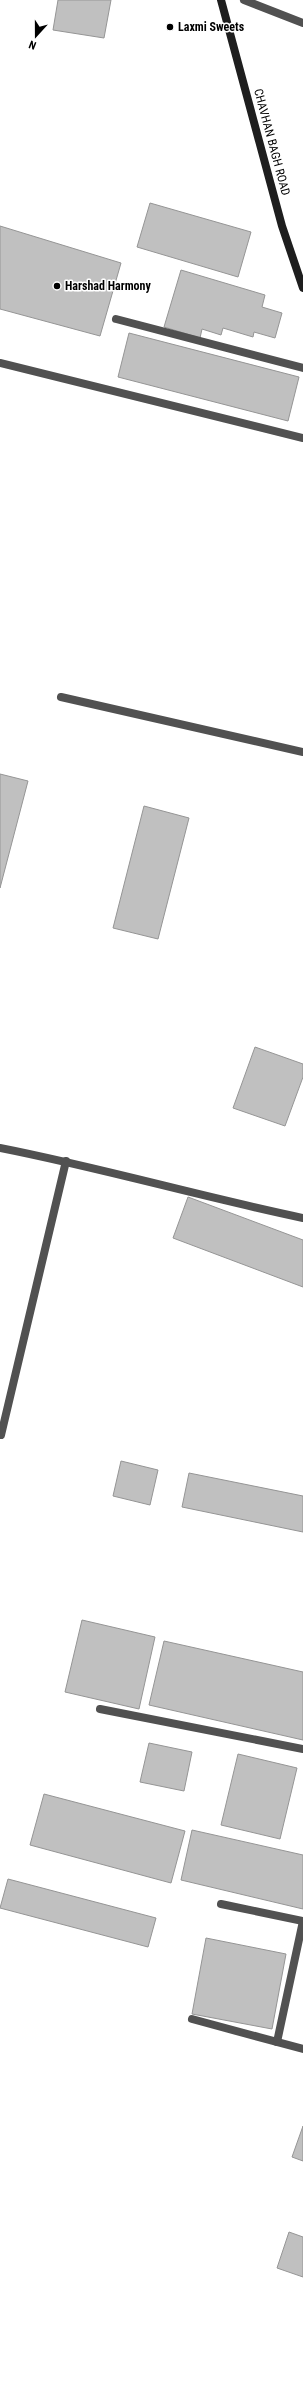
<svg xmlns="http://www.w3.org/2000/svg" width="303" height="2388" viewBox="0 0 303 2388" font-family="'Roboto Condensed',sans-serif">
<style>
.building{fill:#c0c0c0;stroke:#959595}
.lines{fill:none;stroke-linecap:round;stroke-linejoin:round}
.lane{stroke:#515151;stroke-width:8}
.street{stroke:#515151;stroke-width:8}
.secondary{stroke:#1e1e1e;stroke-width:8}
.poi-dot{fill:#000;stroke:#fff;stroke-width:1.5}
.labels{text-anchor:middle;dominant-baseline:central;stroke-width:3;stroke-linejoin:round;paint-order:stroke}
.poi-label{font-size:12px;font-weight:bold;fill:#000;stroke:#fff;text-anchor:start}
.street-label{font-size:12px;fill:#000;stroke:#fff}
</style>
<rect width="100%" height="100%" fill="#fff"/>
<g class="building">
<path d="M58,0H111L104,38L53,30Z"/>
<path d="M150,203L251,232L238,277L137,247Z"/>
<path d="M0,226L121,263L100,336L0,309Z"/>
<path d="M181,270L265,295L262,307L282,313L275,338L254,332L253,337L223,328L221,335L202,329L200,338L164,327Z"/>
<path d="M129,333L299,377L288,421L118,377Z"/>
<path d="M0,774L28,781L0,888Z"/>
<path d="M144,806L189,818L158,939L113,928Z"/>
<path d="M255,1047L303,1064V1077L285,1126L233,1108Z"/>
<path d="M188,1197L303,1240V1287L173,1238Z"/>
<path d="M121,1461L158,1470L150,1505L113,1496Z"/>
<path d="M189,1473L303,1496V1532L182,1507Z"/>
<path d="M82,1620L155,1637L139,1709L65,1692Z"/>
<path d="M164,1641L303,1672V1740L149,1705Z"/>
<path d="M149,1743L192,1752L184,1791L140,1782Z"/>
<path d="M238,1754L297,1768L280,1839L221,1825Z"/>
<path d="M44,1794L185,1831L171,1883L30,1845Z"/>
<path d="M192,1830L303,1855V1909L181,1880Z"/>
<path d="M8,1879L156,1918L148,1947L0,1908Z"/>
<path d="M206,1938L286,1954L272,2029L192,2014Z"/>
<path d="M303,2126V2161L292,2157Z"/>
<path d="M289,2232L303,2237V2277L277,2268Z"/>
</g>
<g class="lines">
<g class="lane">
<path d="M61,697L303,752"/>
<path d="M1,1435L66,1161"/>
</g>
<g class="street">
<path d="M244,0L303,23"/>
<path d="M116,319L303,368"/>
<path d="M0,363L303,438"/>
<path d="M0,1148C102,1168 202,1197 303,1218"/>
<path d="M100,1709L303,1749"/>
<path d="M221,1904L303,1921"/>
<path d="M192,2019L303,2049"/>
<path d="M277,2042L303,1921"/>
</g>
<path class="secondary" d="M221,0L282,226L303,288"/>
</g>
<g class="poi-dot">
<circle cx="170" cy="27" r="4"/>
<circle cx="57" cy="286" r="4"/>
</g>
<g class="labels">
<g class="poi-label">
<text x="178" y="27">Laxmi Sweets</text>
<text x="65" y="286">Harshad Harmony</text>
</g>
<g class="street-label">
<text transform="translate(272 142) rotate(75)">CHAVHAN BAGH ROAD</text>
</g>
</g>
<g transform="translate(36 36) rotate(201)" stroke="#ffffff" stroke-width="3" paint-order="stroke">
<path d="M0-3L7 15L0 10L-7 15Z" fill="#000000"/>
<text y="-6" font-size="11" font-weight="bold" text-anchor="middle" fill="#000000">N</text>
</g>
</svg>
